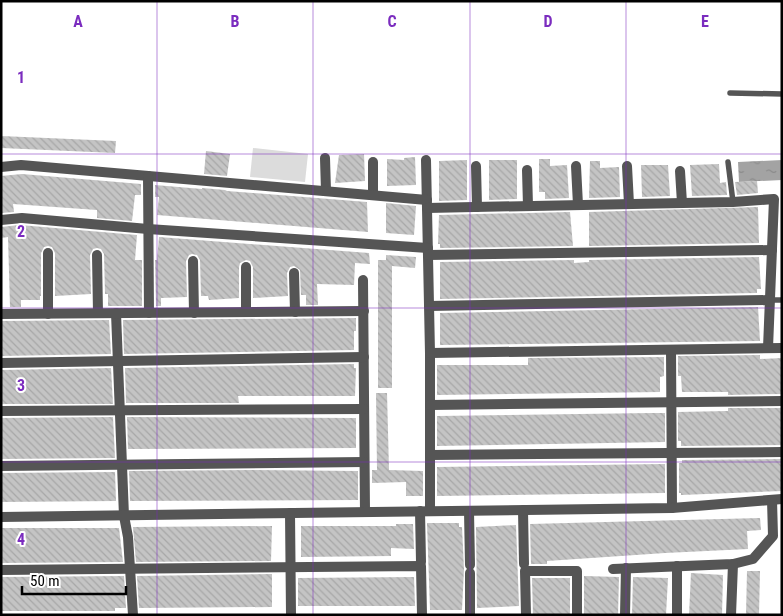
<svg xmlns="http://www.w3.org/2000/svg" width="783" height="616" viewBox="0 0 783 616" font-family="'Roboto Condensed',sans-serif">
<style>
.garden{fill:#dcdcdc}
.water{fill:url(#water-ripples)}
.building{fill:url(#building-back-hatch)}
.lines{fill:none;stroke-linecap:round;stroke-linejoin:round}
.lane{stroke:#555;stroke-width:5.5}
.street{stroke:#555;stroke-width:10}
.grid{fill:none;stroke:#7b2cbf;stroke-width:1;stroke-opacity:0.55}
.grid-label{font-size:16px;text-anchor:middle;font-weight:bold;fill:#7b2cbf;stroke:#fff;stroke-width:4;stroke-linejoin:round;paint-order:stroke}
</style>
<defs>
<pattern id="water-ripples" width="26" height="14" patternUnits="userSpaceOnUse" patternTransform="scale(1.25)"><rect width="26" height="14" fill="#a3a3a3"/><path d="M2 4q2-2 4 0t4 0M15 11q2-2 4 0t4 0" fill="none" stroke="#8b8b8b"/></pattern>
<pattern id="building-back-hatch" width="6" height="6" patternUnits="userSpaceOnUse" patternTransform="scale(1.25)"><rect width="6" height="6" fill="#c4c4c4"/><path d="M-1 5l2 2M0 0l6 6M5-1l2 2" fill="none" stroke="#a7a7a7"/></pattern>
</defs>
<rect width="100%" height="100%" fill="#fff"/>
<path class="garden" d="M253,148L308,154L305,182L250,177Z"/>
<path class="water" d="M782,160V180L739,182L738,162Z"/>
<g class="building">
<path d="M1,136L116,141L115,153L1,148Z"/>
<path d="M206,151L230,154L227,176L204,174Z"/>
<path d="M364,154L365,181L335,183L339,155Z"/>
<path d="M415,157L416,185L387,186V159L404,160V158Z"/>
<path d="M539,159H550V166L567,165L569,198L545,199V192H539Z"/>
<path d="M467,160V200L439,201V161Z"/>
<path d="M489,160H517V199L489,200Z"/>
<path d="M590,161H600V168L619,167L620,197L589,198Z"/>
<path d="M719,164L720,183L726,182L727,195L692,196L690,165Z"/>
<path d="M641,165H668L670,196L642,197Z"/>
<path d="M22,174L141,184V195H135L132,221L97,218V210L13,204L14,212L1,213V176Z"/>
<path d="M757,181L758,193L737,195L735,182Z"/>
<path d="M155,185L202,189V188L225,190L227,191L367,202L368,232L157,215L159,197H155Z"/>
<path d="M386,203L416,206L414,235L386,233Z"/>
<path d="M758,207L759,243L589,246V212Z"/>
<path d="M570,212L573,246L440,248V244H438L439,215Z"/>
<path d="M20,225L137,235L135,260H142V306H108V294H105L104,254L101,249L97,248L93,249L90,255L91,294L55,296V253L52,247L48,246L44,247L41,253V296H40V300H21V307H10L8,237L1,238V227Z"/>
<path d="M159,237L369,253L370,264L355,263L354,285L317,284L318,305H306V295H301L300,270L294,266L290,267L287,273L288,296L253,298V267L250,261L246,260L240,263L239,267V298L209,300L208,296H201L200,260L197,255L192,254L189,255L186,261L187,297L161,298V306H156L155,260H157Z"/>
<path d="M386,255L416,257L415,268L392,266V388H378V260H386Z"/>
<path d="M759,257L761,289H757V293L440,299V262L574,260V263L589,262V260Z"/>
<path d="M758,307L760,341L440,345V313Z"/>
<path d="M356,318V331H354V350L124,354L123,320Z"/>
<path d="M109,320L111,354L1,356V321Z"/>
<path d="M760,355V359L782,358V394L728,395V392H682L681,376H678V356Z"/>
<path d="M664,357V376L660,377V392L437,395V365H528V358Z"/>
<path d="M354,364V368H356L355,396H238L239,403H126L125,368Z"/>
<path d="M111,368L113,404H1V370Z"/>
<path d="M376,393H387L389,470L423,471V496H406V482L372,483V470H377Z"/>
<path d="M728,408H782V445L681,446V441H678V412L728,411Z"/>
<path d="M652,413H665V442L437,446V416Z"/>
<path d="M113,417L115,458L1,459V418Z"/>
<path d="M127,417L356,418V448L128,449Z"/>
<path d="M782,459V491L681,495V493H679V463H682V460Z"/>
<path d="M665,464V493L437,496V467Z"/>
<path d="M251,470L358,471V500L130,501L129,471Z"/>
<path d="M115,472L116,501L1,502V473Z"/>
<path d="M760,518L761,530L747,531L748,549L665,553L547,561V564H531L530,524Z"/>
<path d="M427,523H459V527H462L464,569L462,610H430Z"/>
<path d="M396,524H413L414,549L391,548V556L301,557V526H396Z"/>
<path d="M516,525L519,606L477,608L476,527Z"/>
<path d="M272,526L271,561L136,562L133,527Z"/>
<path d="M1,528H119L123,562L1,563Z"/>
<path d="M747,571H760L759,615H746Z"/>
<path d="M691,573L723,575L722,615H689Z"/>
<path d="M272,574V607L139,608L137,576Z"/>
<path d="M124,576L126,608H115V611H1V577Z"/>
<path d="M584,576L619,577L618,615H584Z"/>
<path d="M414,577L415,606H298V578Z"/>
<path d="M633,577L668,578L666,615H632Z"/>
<path d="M532,578H570V615H533Z"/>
</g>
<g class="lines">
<g class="lane">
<path d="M730,93L782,94"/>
<path d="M728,162L733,202"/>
<path d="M770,300H782"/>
</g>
<g class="street">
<path d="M325,158L326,191"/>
<path d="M426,160L430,353V511"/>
<path d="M373,162V195"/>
<path d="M476,166L477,207"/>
<path d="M576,166L578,205"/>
<path d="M627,166L629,204"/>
<path d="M1,167L21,165L427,200"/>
<path d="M527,170L528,206"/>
<path d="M680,171L682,203"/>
<path d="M148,176L149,313"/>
<path d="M427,208L733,202L774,199L768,348"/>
<path d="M1,220L22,218L148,229L428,248"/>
<path d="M48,253V314"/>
<path d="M97,255L98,313"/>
<path d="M428,255L772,250"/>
<path d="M193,261L194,313"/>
<path d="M246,267V312"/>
<path d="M294,273L295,312"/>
<path d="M363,280L365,512"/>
<path d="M429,306L770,300"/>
<path d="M116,313L124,516L128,537L133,615"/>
<path d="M1,314L364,311"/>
<path d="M671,350L672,508"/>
<path d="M430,353L782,348"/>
<path d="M1,363L364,357"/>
<path d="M430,405L782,401"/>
<path d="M1,411L364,409"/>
<path d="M430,455L782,452"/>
<path d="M1,466L364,462"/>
<path d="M523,510L524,564"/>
<path d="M420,511L421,562"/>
<path d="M469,511L470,565"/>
<path d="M290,513L291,615"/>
<path d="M1,517L672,508L782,499"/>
<path d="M613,569L733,564L753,559L773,536L772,500"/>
<path d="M1,570L421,566L422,615"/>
<path d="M470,573V615"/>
<path d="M526,615L525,571H577V615"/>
<path d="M625,615L626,568"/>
<path d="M677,615V566"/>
<path d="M731,615L733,564"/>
</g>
</g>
<path class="grid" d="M157,1V615M313,1V615M470,1V615M626,1V615M1,154H782M1,308H782M1,462H782"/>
<g class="grid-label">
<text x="78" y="27">A</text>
<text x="235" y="27">B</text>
<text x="392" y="27">C</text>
<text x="548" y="27">D</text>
<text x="705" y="27">E</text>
<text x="21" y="83">1</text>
<text x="21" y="237">2</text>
<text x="21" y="391">3</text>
<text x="21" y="545">4</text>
</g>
<rect width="783" height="616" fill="none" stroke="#000000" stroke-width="5"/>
<path d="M22 586v8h104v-8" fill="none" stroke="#000000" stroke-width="2.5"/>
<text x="30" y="586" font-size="15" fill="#000000" stroke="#ffffff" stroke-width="4" paint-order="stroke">50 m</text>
</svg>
